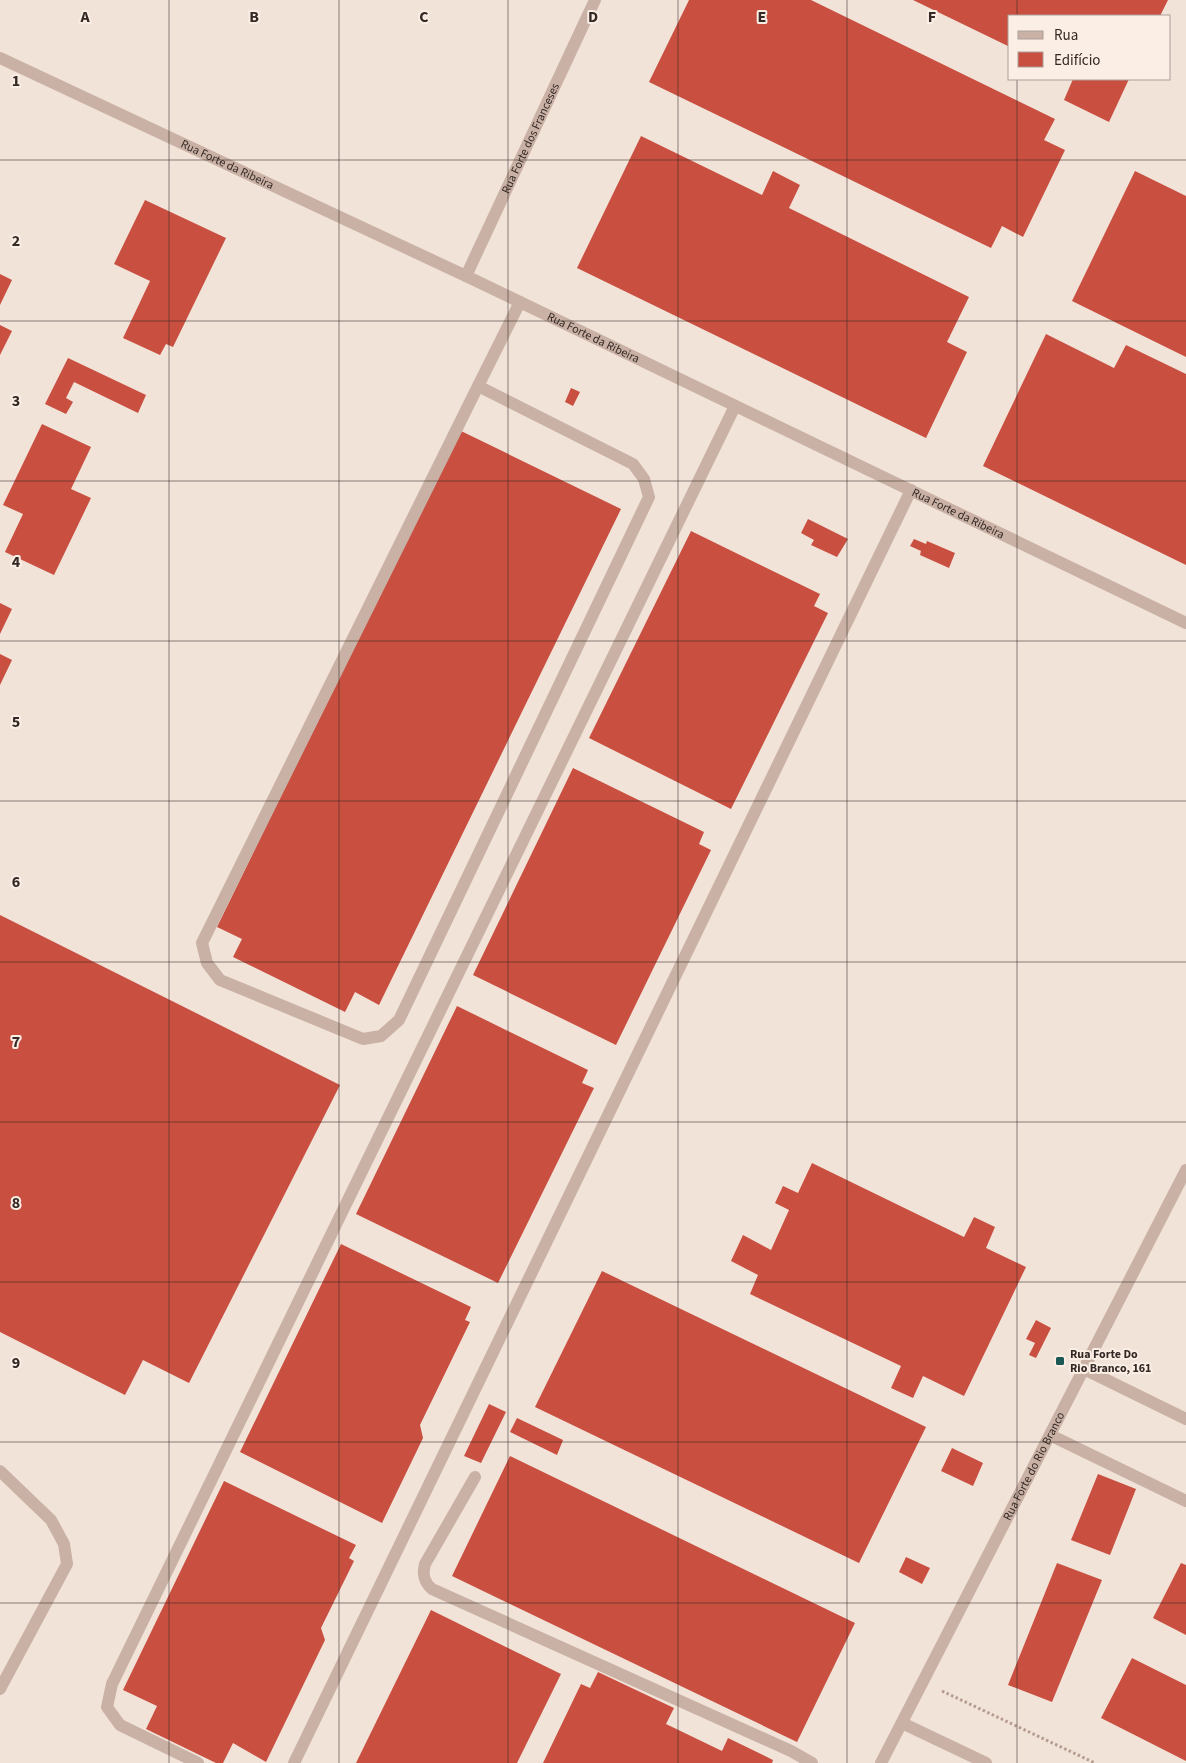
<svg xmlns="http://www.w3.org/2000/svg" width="1186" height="1763" viewBox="0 0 1186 1763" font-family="'Source Sans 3',sans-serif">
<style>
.building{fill:#c94f40}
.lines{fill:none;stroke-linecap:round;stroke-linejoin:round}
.path{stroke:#b69b8f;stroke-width:3;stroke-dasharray:2.5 2.5;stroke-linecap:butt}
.minor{stroke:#cab1a5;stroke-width:12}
.grid{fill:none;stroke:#352926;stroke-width:1;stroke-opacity:0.55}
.poi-dot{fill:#1b5854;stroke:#faeee5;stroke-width:2}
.labels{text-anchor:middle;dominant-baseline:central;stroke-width:4;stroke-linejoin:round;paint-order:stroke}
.street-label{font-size:12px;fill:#352926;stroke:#faeee5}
.poi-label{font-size:12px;font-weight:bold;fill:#352926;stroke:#faeee5;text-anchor:start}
.grid-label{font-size:16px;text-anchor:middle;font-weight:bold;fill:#352926;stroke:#faeee5;stroke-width:4;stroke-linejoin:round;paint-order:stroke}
</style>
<rect width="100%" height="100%" fill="#f2e3d9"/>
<g class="building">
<path d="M689,0H811L1055,119L1044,140L1065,150L1023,237L1002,226L991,248L649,82Z"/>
<path d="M913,0H1168L1160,16H1010V47Z"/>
<path d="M1073,79H1129L1109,122L1064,100Z"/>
<path d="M641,136L762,195L773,171L800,185L789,208L969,297L947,342L967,352L926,438L577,268Z"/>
<path d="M1135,171L1186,196V357L1072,301Z"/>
<path d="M145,200L226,238L173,347L166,344L160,355L123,338L150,281L114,264Z"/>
<path d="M0,274L12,280L0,305Z"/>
<path d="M0,325L12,331L0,355Z"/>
<path d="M1046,334L1114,368L1126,345L1186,374V565L983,466Z"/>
<path d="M68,358L146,395L138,413L74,382L66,398L73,402L66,414L45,404Z"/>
<path d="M571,388L580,392L573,406L565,402Z"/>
<path d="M42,424L91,447L71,489L91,498L54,575L5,552L23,514L3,505Z"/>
<path d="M459,430L621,509L379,1005L355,992L345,1012L233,957L242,939L217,927Z"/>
<path d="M808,519L848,539L837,557L811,545L814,540L801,533Z"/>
<path d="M691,531L820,594L814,606L828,613L731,809L589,738Z"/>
<path d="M914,539L926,544L927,541L955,553L949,568L920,555L921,551L910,546Z"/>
<path d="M0,603L12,609L0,634Z"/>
<path d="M0,654L12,660L0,685Z"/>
<path d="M573,768L704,832L699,844L711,850L616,1045L473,975Z"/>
<path d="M0,915L340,1085L189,1383L143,1360L125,1395L0,1332Z"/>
<path d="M457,1006L588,1070L582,1083L594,1088L498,1283L356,1214Z"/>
<path d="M812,1163L964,1237L974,1217L995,1227L986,1248L1026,1267L964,1396L923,1376L913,1398L891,1388L901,1366L750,1294L758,1275L731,1261L743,1235L771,1250L789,1210L775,1203L783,1186L798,1193Z"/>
<path d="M341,1244L471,1307L465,1320L470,1322L420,1425L423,1438L382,1523L240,1452Z"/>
<path d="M602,1271L926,1427L859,1563L535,1407Z"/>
<path d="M1036,1320L1051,1328L1036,1358L1029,1355L1035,1343L1026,1339Z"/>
<path d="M489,1404L506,1412L481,1463L464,1456Z"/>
<path d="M517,1418L563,1440L557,1455L510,1432Z"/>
<path d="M952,1448L983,1463L973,1486L941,1471Z"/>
<path d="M510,1456L855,1623L797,1742L452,1576Z"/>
<path d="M1098,1474L1136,1489L1110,1555L1071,1540Z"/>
<path d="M224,1481L356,1545L349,1558L354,1561L321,1628L325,1640L266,1762L233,1743L223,1763H216L146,1729L157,1706L123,1690Z"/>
<path d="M906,1557L930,1568L922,1584L899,1572Z"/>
<path d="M1057,1563L1102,1580L1052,1702L1008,1685Z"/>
<path d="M1181,1563L1186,1565V1635L1153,1618Z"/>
<path d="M431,1610L561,1674L517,1763H356Z"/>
<path d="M1132,1658L1186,1685V1761L1101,1718Z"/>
<path d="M598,1672L674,1708L666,1724L722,1751L728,1738L773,1760L772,1763H543L581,1684L590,1688Z"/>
</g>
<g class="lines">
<path class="path" d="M942,1691L1095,1763"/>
<g class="minor">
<path id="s1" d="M0,58L466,276L1186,623"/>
<path id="s2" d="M466,276L595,0"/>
<path d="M478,386L633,464L644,479L649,497L399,1020L381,1036L363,1039L220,980L207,963L202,943L478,386L520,302"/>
<path d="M1084,1369L1186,1419"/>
<path d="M1050,1435L1186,1501"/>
<path d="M0,1471L51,1520L64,1544L67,1564L0,1689"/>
<path d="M475,1477L425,1564C422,1575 424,1582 432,1589L791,1751L812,1763"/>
<path d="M902,1723L986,1763"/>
<path d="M198,1763L120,1725L107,1707L112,1684L735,406"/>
<path d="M294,1763L911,490"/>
<path id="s3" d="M881,1763L1186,1170"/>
</g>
</g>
<path class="grid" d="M169,0V1763M339,0V1763M508,0V1763M678,0V1763M847,0V1763M1017,0V16M1017,79V1763M0,160H1186M0,321H1186M0,481H1186M0,641H1186M0,801H1186M0,962H1186M0,1122H1186M0,1282H1186M0,1442H1186M0,1603H1186"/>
<rect class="poi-dot" x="1055" y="1356" width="10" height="10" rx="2.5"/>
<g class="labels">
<g class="street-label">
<text stroke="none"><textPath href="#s2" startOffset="152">Rua Forte dos Franceses</textPath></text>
<text stroke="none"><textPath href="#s1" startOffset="251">Rua Forte da Ribeira</textPath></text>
<text stroke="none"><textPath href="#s1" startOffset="656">Rua Forte da Ribeira</textPath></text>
<text stroke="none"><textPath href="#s1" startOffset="1061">Rua Forte da Ribeira</textPath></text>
<text stroke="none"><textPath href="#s3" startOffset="334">Rua Forte do Rio Branco</textPath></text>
</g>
<g class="poi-label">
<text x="1070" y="1354">Rua Forte Do<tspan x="1070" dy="14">Rio Branco, 161</tspan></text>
</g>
</g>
<g class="grid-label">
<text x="85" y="22">A</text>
<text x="254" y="22">B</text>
<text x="424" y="22">C</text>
<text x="593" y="22">D</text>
<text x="762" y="22">E</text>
<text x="932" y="22">F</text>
<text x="16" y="86">1</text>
<text x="16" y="246">2</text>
<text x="16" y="406">3</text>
<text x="16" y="567">4</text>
<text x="16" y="727">5</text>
<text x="16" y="887">6</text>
<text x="16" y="1047">7</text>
<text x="16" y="1208">8</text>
<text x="16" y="1368">9</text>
</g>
<rect x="1008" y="15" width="162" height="65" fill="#faeee5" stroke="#ab9f99"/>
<rect x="1018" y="31" width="25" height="8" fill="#cab1a5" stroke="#ab9f99"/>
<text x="1054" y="40" font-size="15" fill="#352926">Rua</text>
<rect x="1018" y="52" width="25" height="15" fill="#c94f40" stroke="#ab9f99"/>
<text x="1054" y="65" font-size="15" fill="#352926">Edifício</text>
</svg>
